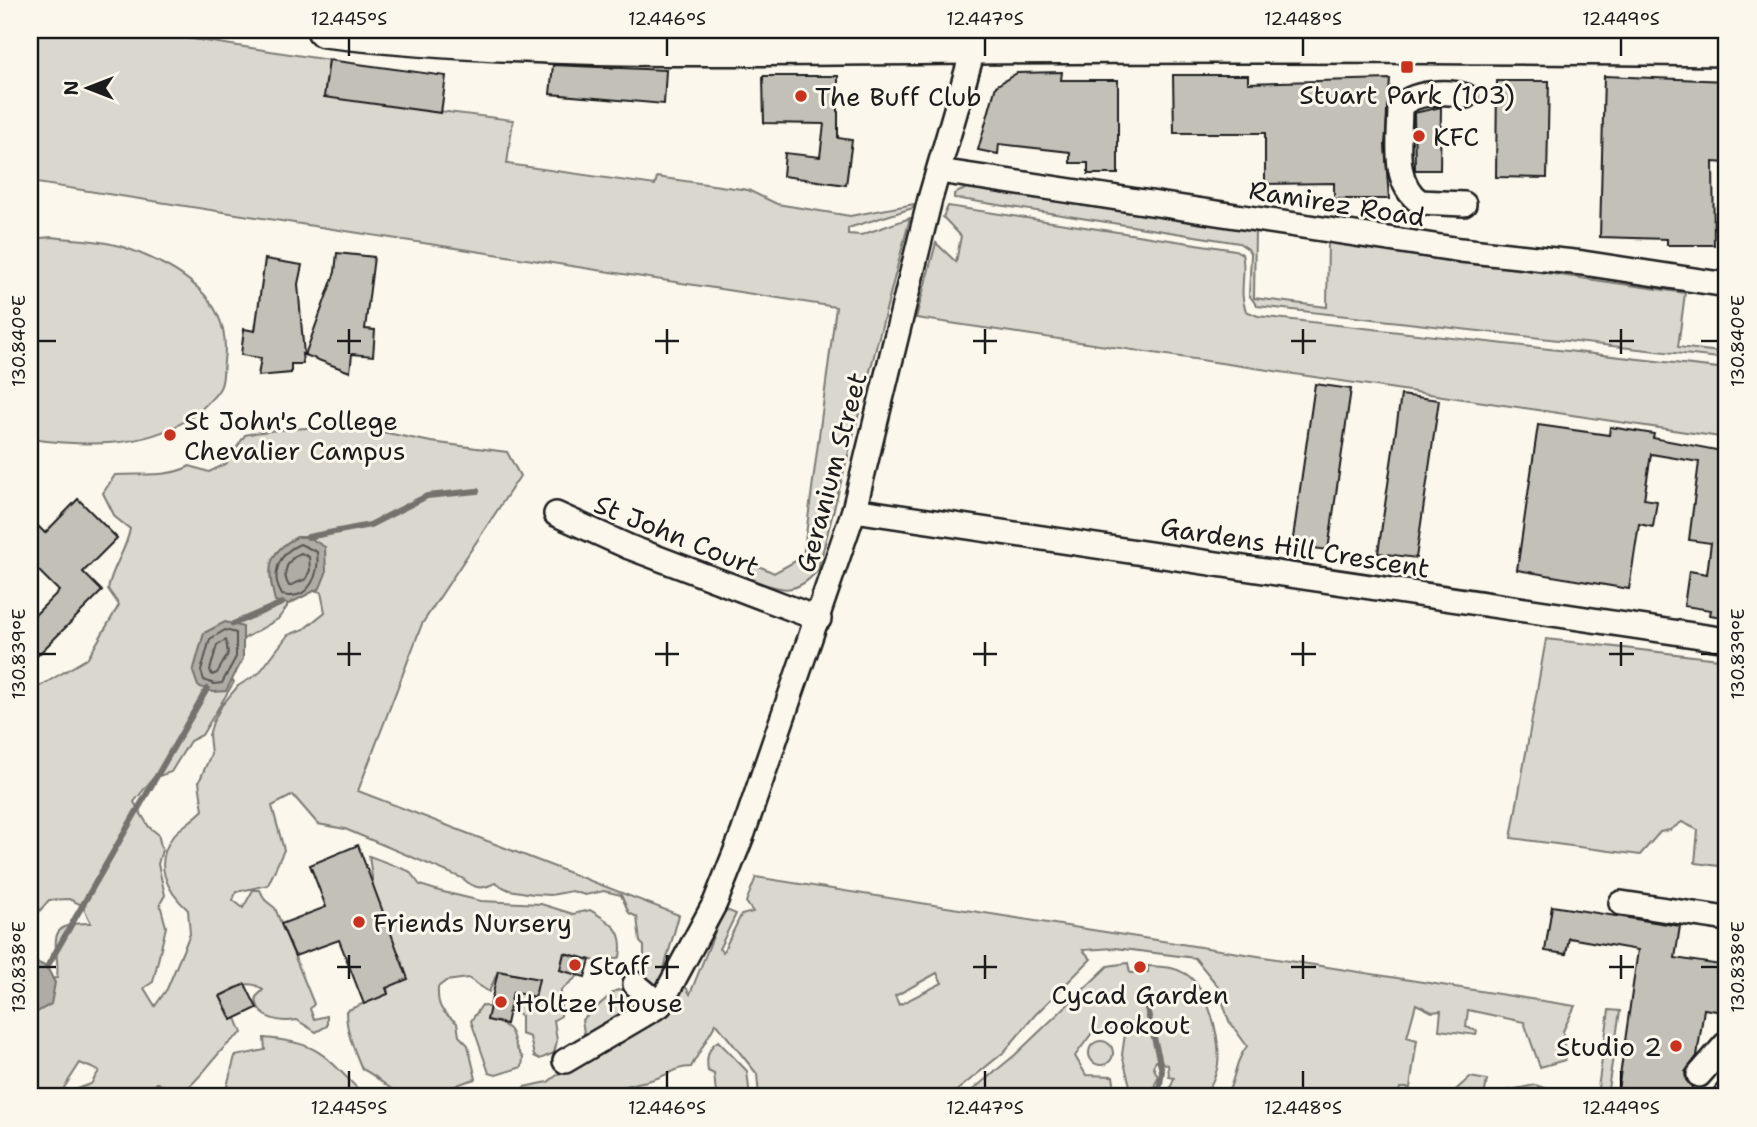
<svg xmlns="http://www.w3.org/2000/svg" width="1757" height="1127" viewBox="0 0 1757 1127" font-family="'Shantell Sans',sans-serif">
<style>
.green{fill:#dad7ce;stroke:#7b7a75;stroke-width:2;fill-rule:evenodd}
.water{fill:#afaca5;stroke:#74726e;stroke-width:2}
.lines{fill:none;stroke-linecap:round;stroke-linejoin:round}
.shore{stroke:#575653;stroke-width:2}
.stream{stroke:#74726e;stroke-width:6}
.building{fill:#c3c0b8;stroke:#1c1c1c;stroke-width:2}
.minor-casing{stroke:#1c1c1c;stroke-width:28}
.highway-casing{stroke:#1c1c1c;stroke-width:38}
.minor{stroke:#fbf7ec;stroke-width:23}
.highway{stroke:#fbf7ec;stroke-width:33}
.ticks{fill:none;stroke:#1c1c1c;stroke-width:2.5}
.poi-dot{fill:#c8321e;stroke:#fbf7ec;stroke-width:2.5}
.labels{text-anchor:middle;dominant-baseline:central;stroke-width:6;stroke-linejoin:round;paint-order:stroke}
.poi-label{font-size:26px;fill:#1c1c1c;stroke:#fbf7ec;text-anchor:start}
.street-label{font-size:26px;fill:#1c1c1c;stroke:#fbf7ec}
.neatline{fill:none;stroke:#1c1c1c;stroke-width:2.5}
.ticks-label{font-size:18px;text-anchor:middle;fill:#1c1c1c}
</style>
<rect width="100%" height="100%" fill="#fbf7ec"/>
<filter id="ink" filterUnits="userSpaceOnUse"><feTurbulence type="fractalNoise" baseFrequency=".0143" numOctaves="2"/><feDisplacementMap in="SourceGraphic" scale="14" xChannelSelector="R" yChannelSelector="G"/><feConvolveMatrix kernelMatrix="1 2 1 2 8 2 1 2 1" color-interpolation-filters="sRGB"/></filter>
<g filter="url(#ink)">
<g class="green">
<path d="M30,30H134L329,60L325,97L513,120L507,164L655,185L657,177L748,190L777,204L850,216L914,204L913,208L848,228V234L861,235L910,218L818,570C793,599 778,588 747,578L752,563L774,573L803,557L836,307L30,182Z"/>
<path d="M1475,30H1668V34L1494,35Z"/>
<path d="M967,188L1255,231L1254,298L1327,307L1328,242L1685,293L1678,347L1727,353V359L1257,306L1249,295L1251,255L1248,249L1239,243L954,198V194Z"/>
<path d="M948,206L1235,250L1242,254C1247,273 1238,292 1246,311L1258,316L1727,369V438L916,318L936,243L956,262L961,236L943,217Z"/>
<path d="M52,237C76,240 104,240 126,248C178,267 233,298 224,361C223,369 224,381 220,388C215,397 199,412 190,418C143,449 83,446 30,439V239Z"/>
<path d="M343,424L431,442L507,452L520,476L422,624L358,791L679,915L660,983L684,984L690,994L724,909L736,914L719,949L723,952L741,915L753,912L746,902L756,877L1575,1006L1563,1031L1565,1060L1540,1067L1524,1022L1468,1010L1466,1027L1477,1031L1476,1035L1439,1030L1441,1011L1432,1012L1416,1004L1407,1037L1417,1040L1410,1088H1400L1397,1097H1226C1236,1078 1234,1063 1247,1046L1229,1021L1217,985L1195,958L1115,948L1083,950L1091,959L1035,1015L1004,1052L949,1097H759L757,1074L716,1023L691,1067C675,1067 669,1075 654,1079C643,1083 634,1082 622,1088L620,1097H518L524,1087L548,1082L587,1052L582,1020L615,991L650,982L644,971V946L640,942L637,917L629,913L621,895L604,891L585,895L572,891L551,895L533,894L509,890L495,883C481,890 475,889 462,878L345,829L318,824L293,795L272,806L284,850L268,885L236,892L233,900L243,908L253,890H260L265,900L275,908L314,1004L310,1009L314,1019L327,1016V1026L316,1032L297,1020C279,1023 257,1019 256,997L263,990C249,977 234,989 220,996L231,1020L236,1018L242,1033C215,1050 207,1075 180,1094L157,1083L143,1097H69V1092L91,1084L99,1071L80,1063L58,1097H30V993L40,979L57,978C61,947 39,922 91,923L82,905L69,899L49,900L30,922V692L88,658L119,605L108,589C113,564 125,554 130,529L115,517L103,493L115,475C141,473 167,478 190,466L209,472L226,464L245,435C278,427 311,430 343,424ZM302,587L321,592L325,612L304,629L288,635L259,673L238,686L222,705L213,722L209,735L211,754L199,782L203,810C194,820 180,827 173,836C153,864 166,890 188,910L190,934L167,989L155,1006L144,988L153,982L166,927L160,904L165,895L158,864L162,850L158,834L149,827L134,802L153,778L171,772L190,741L202,735L234,682L209,659L278,619L287,607L288,588ZM937,973L942,983L899,1005L895,996Z"/>
<path d="M1546,639L1727,660V867L1695,863L1698,830L1682,822L1670,830L1660,832L1640,855L1511,838Z"/>
<path d="M369,856L409,871L420,885L439,891L481,901L541,904L573,914L590,910C612,923 625,930 620,957L603,963L564,953L560,970L579,975L561,990V1016L554,1020L557,1041L554,1053L540,1059L534,1056L530,1037L521,1034V1016L510,1006L513,992L535,997L538,979L498,971L489,992L468,978L446,981L438,987C437,1007 441,1011 457,1023L459,1036L468,1045L476,1079C454,1083 424,1105 402,1095C386,1088 378,1076 362,1069C354,1050 346,1031 346,1011L388,993Z"/>
<path d="M1128,963L1130,973L1148,972V966C1162,967 1174,966 1186,974C1208,988 1221,1039 1218,1064C1217,1075 1211,1084 1206,1094L1198,1097H1167L1174,1078L1169,1077L1168,1065L1157,1060L1153,1066L1158,1077L1150,1097H1133L1122,1055L1126,1027L1092,1033L1075,1056L1086,1075L1113,1076L1116,1097H1070L1052,1093L1046,1097H964L1015,1055L1108,966Z"/>
<path d="M482,1005L490,1008L488,1020C523,1028 506,1038 523,1058L522,1067L496,1075L489,1073L471,1021Z"/>
<path d="M1609,1010L1620,1011L1607,1096L1597,1095Z"/>
<path d="M264,1038C316,1042 323,1053 358,1089L353,1097H233L227,1086L235,1056L265,1050Z"/>
<circle cx="1101" cy="1053" r="12"/>
<path d="M718,1041L747,1071L750,1097H711L716,1093L714,1074L708,1071C706,1059 707,1048 718,1041Z"/>
<path d="M1470,1077L1487,1080L1484,1097H1448Z"/>
<path d="M1535,1085L1572,1097H1504L1505,1091Z"/>
</g>
<g class="water">
<path d="M297,537H308L325,547L326,573L320,588L289,604L275,601C267,569 266,553 297,537Z"/>
<path d="M225,622L243,627V659L226,691L213,692L198,686L193,672L204,633Z"/>
<path d="M30,959L47,967L55,983L51,1004L30,1016Z"/>
</g>
<g class="lines">
<g class="shore">
<path d="M300,544L317,552C320,573 310,602 282,595C270,575 278,553 300,544Z"/>
<path d="M301,553L309,557L310,570L306,579L289,586C281,573 287,559 301,553Z"/>
<path d="M225,630L236,633V657L222,683L214,684L204,680L201,671L210,639Z"/>
<path d="M226,640L228,654L217,673L212,675L210,670L217,645Z"/>
</g>
<g class="stream">
<path d="M308,537L370,525L427,496L477,491"/>
<path d="M233,624L282,603"/>
<path d="M47,967L207,689"/>
<path d="M1144,996L1162,1071L1158,1097"/>
</g>
</g>
<g class="building">
<path d="M329,60L446,76L441,113L324,97Z"/>
<path d="M553,65L666,70L664,104L550,94Z"/>
<path d="M1062,72L1061,80H1118V174H1088V163H1070V152L999,144L998,154L978,150L996,86L1017,73Z"/>
<path d="M1173,75H1248V83L1390,79L1385,145L1389,199H1334V183L1265,184V133H1174Z"/>
<path d="M763,76H838V138L852,140L846,185L783,176L785,153L820,157L824,124L764,123Z"/>
<path d="M1604,76L1727,81V163L1713,162L1714,245H1667V239L1600,237Z"/>
<path d="M1497,81H1549L1547,178L1496,177Z"/>
<path d="M1441,107L1440,170H1415L1414,113Z"/>
<path d="M337,253L374,257L365,329L375,330L373,356L352,354L350,372L305,355L335,272Z"/>
<path d="M265,259L302,265L298,284L304,355L302,354L303,364H291V373L258,376L261,358L241,355L244,329L255,331Z"/>
<path d="M1315,384L1351,389L1328,550L1292,545Z"/>
<path d="M1401,395L1439,400L1416,558L1378,553Z"/>
<path d="M1538,425L1609,435L1610,427L1654,434L1653,438L1727,452V618L1710,615L1711,610L1684,606L1689,571L1707,574L1711,543L1689,540L1699,462L1651,454L1644,499L1657,501L1653,527L1639,524L1629,589L1517,570Z"/>
<path d="M78,499L117,538L83,572L102,591L30,663V620L59,591L30,562V518L45,533Z"/>
<path d="M358,845L408,979L386,988L388,994L364,1004L339,940L295,956L281,924L326,907L310,865Z"/>
<path d="M1552,906L1680,926L1675,958L1727,966L1723,1012L1704,1009L1697,1056L1685,1072L1686,1080L1692,1087L1691,1097H1617L1638,950L1569,938L1566,954L1545,951Z"/>
<path d="M564,953L590,960L585,977L560,970Z"/>
<path d="M498,971L539,979L535,997L513,992L506,1024L487,1020Z"/>
<path d="M245,984L257,1008L232,1020L220,996Z"/>
</g>
<g class="lines">
<defs>
<g id="minor">
<path d="M939,171L1461,250L1583,263L1727,285"/>
<path d="M1464,204L1420,202C1391,182 1400,139 1400,107C1412,92 1448,90 1466,96"/>
<path d="M854,510L1727,640"/>
<path d="M556,514L629,547L819,619"/>
<path d="M1621,903L1727,919"/>
<path d="M635,984L660,1005"/>
<path d="M565,1061L660,1005L715,903L743,833L854,510L930,199L974,47"/>
<path d="M1699,1075L1725,1045"/>
<path d="M1724,1097L1727,1093"/>
</g>
<path id="highway" d="M324,30C539,55 757,48 972,47C1224,45 1476,46 1727,49"/>
</defs>
<use href="#minor" class="minor-casing"/>
<use href="#highway" class="highway-casing"/>
<use href="#minor" class="minor"/>
<use href="#highway" class="highway"/>
</g>
</g>
<path class="ticks" d="M349,38V56M667,38V56M985,38V56M1303,38V56M1621,38V56M349,329V354M667,329V354M985,329V354M1303,329V354M1621,329V354M38,341H56M337,341H361M655,341H679M973,341H997M1291,341H1316M1609,341H1634M1701,341H1718M349,642V666M667,642V666M985,642V666M1303,642V666M1621,642V666M38,654H56M337,654H361M655,654H679M973,654H997M1291,654H1316M1609,654H1634M1701,654H1718M349,955V979M667,955V979M985,955V979M1303,955V979M1621,955V979M38,967H56M337,967H361M655,967H679M973,967H997M1291,967H1316M1609,967H1634M1701,967H1718M349,1071V1088M667,1071V1088M985,1071V1088M1303,1071V1088M1621,1071V1088"/>
<g class="poi-dot">
<rect x="1400" y="60" width="14" height="14" rx="3.5"/>
<circle cx="801" cy="96" r="7"/>
<circle cx="1419" cy="136" r="7"/>
<circle cx="170" cy="435" r="7"/>
<circle cx="359" cy="922" r="7"/>
<circle cx="575" cy="965" r="7"/>
<circle cx="1140" cy="967" r="7"/>
<circle cx="501" cy="1002" r="7"/>
<circle cx="1676" cy="1046" r="7"/>
</g>
<g class="labels">
<g class="poi-label">
<text x="1407" y="94" text-anchor="middle">Stuart Park (103)</text>
<text x="815" y="96">The Buff Club</text>
<text x="1433" y="136">KFC</text>
<text x="184" y="420">St John's College<tspan x="184" dy="30">Chevalier Campus</tspan></text>
<text x="373" y="922">Friends Nursery</text>
<text x="589" y="965">Staff</text>
<text x="1140" y="994" text-anchor="middle">Cycad Garden<tspan x="1140" dy="30">Lookout</tspan></text>
<text x="515" y="1002">Holtze House</text>
<text x="1662" y="1046" text-anchor="end">Studio 2</text>
</g>
<g class="street-label">
<text transform="translate(1337 203) rotate(9)">Ramirez Road</text>
<text transform="translate(831 472) rotate(-75)">Geranium Street</text>
<text transform="translate(677 535) rotate(22)">St John Court</text>
<text transform="translate(1295 547) rotate(9)">Gardens Hill Crescent</text>
</g>
</g>
<rect width="1757" height="1127" fill="none" stroke="#fbf7ec" stroke-width="77"/>
<g transform="translate(88 88) rotate(270)" stroke="#fbf7ec" stroke-width="5" paint-order="stroke">
<path d="M0-5L12 26L0 18L-12 26Z" fill="#1c1c1c"/>
<text y="-10" font-size="19" font-weight="bold" text-anchor="middle" fill="#1c1c1c">N</text>
</g>
<rect x="38" y="38" width="1680" height="1050" class="neatline"/>
<g class="ticks-label">
<text x="349" y="25">12.445°S</text>
<text x="667" y="25">12.446°S</text>
<text x="985" y="25">12.447°S</text>
<text x="1303" y="25">12.448°S</text>
<text x="1621" y="25">12.449°S</text>
<text transform="translate(1738 341) rotate(-90)" y="6">130.840°E</text>
<text transform="translate(19 341) rotate(-90)" y="6">130.840°E</text>
<text transform="translate(1738 654) rotate(-90)" y="6">130.839°E</text>
<text transform="translate(19 654) rotate(-90)" y="6">130.839°E</text>
<text transform="translate(1738 967) rotate(-90)" y="6">130.838°E</text>
<text transform="translate(19 967) rotate(-90)" y="6">130.838°E</text>
<text x="349" y="1114">12.445°S</text>
<text x="667" y="1114">12.446°S</text>
<text x="985" y="1114">12.447°S</text>
<text x="1303" y="1114">12.448°S</text>
<text x="1621" y="1114">12.449°S</text>
</g>
</svg>
